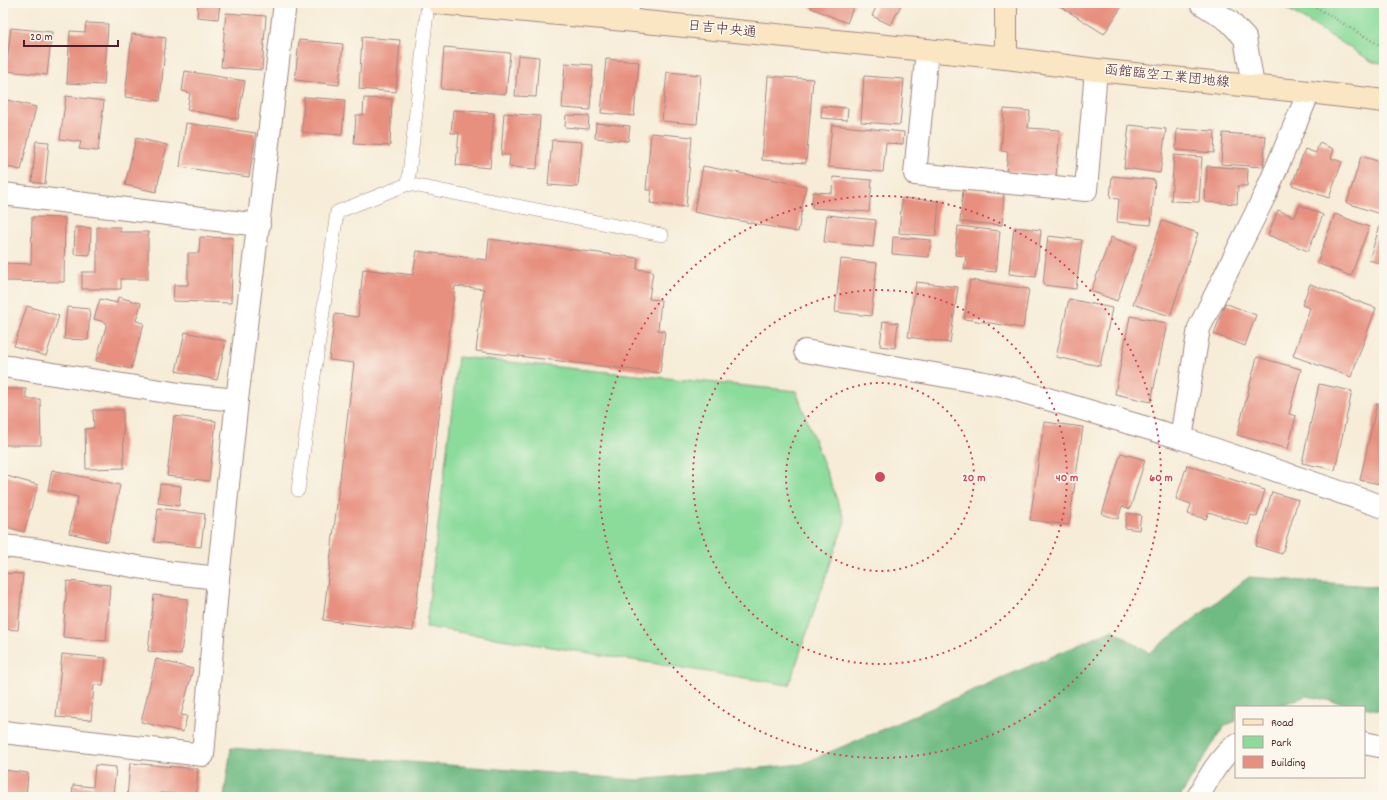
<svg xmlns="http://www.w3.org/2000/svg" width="1387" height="800" viewBox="0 0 1387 800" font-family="Dekko,'Klee One',sans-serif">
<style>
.green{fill:#8bdb9b;stroke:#6a7d63}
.forest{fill:#70bb83;stroke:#5d6d57}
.building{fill:#e7907f}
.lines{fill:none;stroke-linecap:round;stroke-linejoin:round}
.lane-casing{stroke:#a08681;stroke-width:14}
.street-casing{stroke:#a08681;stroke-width:24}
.secondary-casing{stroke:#a08681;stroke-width:24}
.path{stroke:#a08681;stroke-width:2.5;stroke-dasharray:1 3;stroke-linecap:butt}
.lane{stroke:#fff;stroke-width:13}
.street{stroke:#fff;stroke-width:22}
.secondary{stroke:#fbe6c3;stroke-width:22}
.ring{fill:none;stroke:#d1495b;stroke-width:2;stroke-dasharray:2 4}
.labels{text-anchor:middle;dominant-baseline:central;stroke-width:3.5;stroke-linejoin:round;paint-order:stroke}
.street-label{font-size:14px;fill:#4a1f2b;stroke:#fbf7ec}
.centre{fill:#d1495b;stroke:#fbf7ec;stroke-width:2}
.ring-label{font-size:12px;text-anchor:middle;font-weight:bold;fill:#d1495b;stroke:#fbf7ec;stroke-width:3.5;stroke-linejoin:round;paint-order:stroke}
</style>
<rect width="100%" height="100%" fill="#fbf7ec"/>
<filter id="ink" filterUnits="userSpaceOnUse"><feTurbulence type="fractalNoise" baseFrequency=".025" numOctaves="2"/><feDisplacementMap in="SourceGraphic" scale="8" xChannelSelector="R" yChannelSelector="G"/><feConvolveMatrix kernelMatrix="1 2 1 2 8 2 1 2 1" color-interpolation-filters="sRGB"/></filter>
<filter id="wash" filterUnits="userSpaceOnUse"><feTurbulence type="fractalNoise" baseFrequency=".012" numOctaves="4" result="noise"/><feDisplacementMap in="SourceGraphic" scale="16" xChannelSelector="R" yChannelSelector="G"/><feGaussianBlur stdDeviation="0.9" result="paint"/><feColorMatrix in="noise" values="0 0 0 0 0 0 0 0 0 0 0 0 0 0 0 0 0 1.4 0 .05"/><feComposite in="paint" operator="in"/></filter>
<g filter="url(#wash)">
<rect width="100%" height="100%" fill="#f6ecd7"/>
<g class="green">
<path d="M1278,3H1384V63L1373,62Z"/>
<path d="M458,357L796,391L845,521L789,685L426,627Z"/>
</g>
<path class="forest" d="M1249,577L1384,587V711L1306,696L1276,707H1236V721L1224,726L1180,797H224L231,748L639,780L802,764L1113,630L1149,653Z"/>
<g id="blocks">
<g class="building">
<path d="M198,3L220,4L218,19L197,17Z"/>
<path d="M813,3H855L847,23L811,8Z"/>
<path d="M878,3H902L891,25L872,16Z"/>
<path d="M1055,3H1124L1104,34Z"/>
<path d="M226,13L266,16L262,70L221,67Z"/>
<path d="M86,23L108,24L104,85L67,83L70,31L85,32Z"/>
<path d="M11,28L52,32L47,75L6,71Z"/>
<path d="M132,34L166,38L160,101L125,97Z"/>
<path d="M362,37L400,40L396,92L359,89Z"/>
<path d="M299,40L343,44L339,85L295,80Z"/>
<path d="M444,47L510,53L506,94L441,89Z"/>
<path d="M518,55L539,57L536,97L515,96Z"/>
<path d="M606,59L639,62L634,116L601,113Z"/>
<path d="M565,63L593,65L590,110L562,108Z"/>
<path d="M185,71L245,81L238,119L187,110L190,93L182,91Z"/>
<path d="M667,72L701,75L697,124L662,121Z"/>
<path d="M768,76L813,79L806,163L762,160Z"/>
<path d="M864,76L904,79L900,125L861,122Z"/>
<path d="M66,96L104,101L98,151L79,149L81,142L60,139Z"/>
<path d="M304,97L345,100L342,135L302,132Z"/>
<path d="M364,98L392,99L390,146L354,144L356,115H363Z"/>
<path d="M3,99L36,107L21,170L3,166Z"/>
<path d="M822,106L848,108L847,120L821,118Z"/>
<path d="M1004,109L1030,111L1028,128L1060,130L1056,176L1006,171L1008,152L1001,151Z"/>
<path d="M453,110L494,113L490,168L456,165L459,133H451Z"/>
<path d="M504,113L540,116L537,169L509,167L510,155H501Z"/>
<path d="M566,115L589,116L588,129L565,127Z"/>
<path d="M186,123L256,133L249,177L180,167Z"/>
<path d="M596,123L630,126L628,141L595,138Z"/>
<path d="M832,125L904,132L903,144L886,143L883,172L828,167Z"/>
<path d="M1129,125L1166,129L1160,173L1124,168Z"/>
<path d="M1177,129L1215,131L1214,153L1176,150Z"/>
<path d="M651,133L692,137L686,207L650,203L652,190H646Z"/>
<path d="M1223,133L1266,136L1263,167L1221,164Z"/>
<path d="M136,138L167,145L156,192L125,185Z"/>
<path d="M552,140L582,142L578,187L548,185Z"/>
<path d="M36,141L49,142L45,184L32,182Z"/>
<path d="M1319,143L1334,149L1331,158L1342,162L1329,198L1292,185L1305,149L1316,153Z"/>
<path d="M1174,155L1202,157L1199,202L1171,201Z"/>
<path d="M1361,156L1384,163V202L1380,214L1347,203Z"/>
<path d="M703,166L806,186L798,232L694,212Z"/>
<path d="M1207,166L1248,169L1247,186H1238L1237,204L1205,202Z"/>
<path d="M1112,176L1155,180L1151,225L1117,222L1119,199L1110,198Z"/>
<path d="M833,177L872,180L869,212L812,208L813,192L832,193Z"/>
<path d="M963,190L1004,193L1002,225L960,222Z"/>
<path d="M902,198L939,201L936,236L899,233Z"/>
<path d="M1300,205L1323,215L1308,251L1268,235L1278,210L1295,217Z"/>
<path d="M3,212H6L4,235H3Z"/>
<path d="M1384,213V265L1369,260Z"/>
<path d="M1335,214L1369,227L1351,276L1317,263Z"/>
<path d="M827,215L876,220L873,247L824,242Z"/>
<path d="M32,217L65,218L64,282L5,281V263L31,264Z"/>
<path d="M1162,221L1198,233L1170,316L1133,304Z"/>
<path d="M958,226L1000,231L996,272L964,269L966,256L955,255Z"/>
<path d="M75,227L91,228L90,255L74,254Z"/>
<path d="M97,227H120V232H148V279H121V289H82V272H97Z"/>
<path d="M1014,227L1041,230L1036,277L1009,274Z"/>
<path d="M1048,236L1082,240L1076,289L1043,285Z"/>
<path d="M200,237L233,238L231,303L173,301L174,285H188V253H199Z"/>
<path d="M893,237L931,240L929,257L892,254Z"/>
<path d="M1111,237L1136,247L1117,301L1091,291Z"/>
<path d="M489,239L638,258L637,269L653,271L649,299L661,300L658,330L665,331L660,373L476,351L484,289L455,286L413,631L323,620L354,363L329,360L335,314L358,317L363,269L413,275L417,251L487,260Z"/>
<path d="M841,259L877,263L871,316L835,312Z"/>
<path d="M970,280L1029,289L1023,328L964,319Z"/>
<path d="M916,282L958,287L950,343L908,337Z"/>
<path d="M1310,284L1376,308L1351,377L1293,356L1310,308L1302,305Z"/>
<path d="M118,297L141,303L136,321L144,323L131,369L96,361L107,323L94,319L100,299L117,303Z"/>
<path d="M1069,299L1112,308L1100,366L1056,357Z"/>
<path d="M1225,303L1256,315L1245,346L1214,334Z"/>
<path d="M27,306L59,316L46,356L14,346Z"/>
<path d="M67,307L90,309L88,340L64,339Z"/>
<path d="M1130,316L1167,323L1151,402L1115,394Z"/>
<path d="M883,321L898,323L895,348L880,346Z"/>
<path d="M185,332L226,341L217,380L176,371Z"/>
<path d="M1257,357L1301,369L1289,414L1296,416L1288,449L1237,435Z"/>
<path d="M1319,384L1352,391L1335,470L1302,463Z"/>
<path d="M3,389H26V399H40L41,445H4Z"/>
<path d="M1377,403L1384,405V485L1360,480Z"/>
<path d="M93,410H123L124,468L86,469L85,429L94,428Z"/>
<path d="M174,416L216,421L209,481L167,476Z"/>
<path d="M1044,422L1083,427L1069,525L1030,520Z"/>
<path d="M1121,453L1145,460L1130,509L1122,506L1118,519L1102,514Z"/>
<path d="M1187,465L1265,490L1257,517L1251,515L1248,525L1209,512L1206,519L1188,514L1191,504L1176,499Z"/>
<path d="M52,470L120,485L108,542L69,533L78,497L48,490Z"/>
<path d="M3,475L38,485L24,532L3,526Z"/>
<path d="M160,484L181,486L179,506L158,503Z"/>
<path d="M1272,492L1298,500L1282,554L1256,546Z"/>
<path d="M158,508L205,514L201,547L154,542Z"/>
<path d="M1127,513L1141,515L1139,530L1125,528Z"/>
<path d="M3,573L23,574L18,630L3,629Z"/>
<path d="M67,581L110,585L106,641L63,637Z"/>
<path d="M154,595L188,599L181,654L148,651Z"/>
<path d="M62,654L106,658L103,686L94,685L91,720L56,717Z"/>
<path d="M156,659L193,669L181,715L187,716L183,732L141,722Z"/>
<path d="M130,763L198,769L196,796L160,793V797H127Z"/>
<path d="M95,765L116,767L113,797H72L73,785L93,787Z"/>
<path d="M3,770L28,773L26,797H3Z"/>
</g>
</g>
</g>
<g filter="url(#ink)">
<use href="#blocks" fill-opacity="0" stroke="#a08681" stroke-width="1"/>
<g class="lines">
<defs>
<g id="lane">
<path d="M408,184L662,235"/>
<path d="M298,490L337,212L408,184L428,3"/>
</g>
<g id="street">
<path d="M1201,3L1229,21L1245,38L1253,86"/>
<path d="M625,20L629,3"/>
<path d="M927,50L915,174L1086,190L1096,70"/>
<path d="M3,194L259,225"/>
<path d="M805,351L1007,387L1181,438L1384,507"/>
<path d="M3,366L186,395L237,400"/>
<path d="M1181,438L1199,328L1265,195L1309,92"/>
<path d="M3,546L39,550L173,573L218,578"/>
<path d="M3,732L203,755L218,578L237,400L285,3"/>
<path d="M1364,743L1384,747"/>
<path d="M1198,797C1208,779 1219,758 1236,745"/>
</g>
<g id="secondary">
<path d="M438,3L625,20L1006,58L1096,70L1309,92L1384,101"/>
<path d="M1006,58V3"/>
</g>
</defs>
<use href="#lane" class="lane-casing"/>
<use href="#street" class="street-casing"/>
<use href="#secondary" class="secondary-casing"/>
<path class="path" d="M1309,3L1384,48"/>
<use href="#lane" class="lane"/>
<use href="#street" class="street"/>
<use href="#secondary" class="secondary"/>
</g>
</g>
<g class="ring">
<circle cx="880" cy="477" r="94"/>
<circle cx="880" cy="477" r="187"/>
<circle cx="880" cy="477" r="281"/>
</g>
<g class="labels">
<g class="street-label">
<text transform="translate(722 30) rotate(6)">日吉中央通</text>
<text transform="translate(1167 77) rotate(6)">函館臨空工業団地線</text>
</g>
</g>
<circle cx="880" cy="477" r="6" class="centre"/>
<g class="ring-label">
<text x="974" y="481">20 m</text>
<text x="1067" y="481">40 m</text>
<text x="1161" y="481">60 m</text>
</g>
<rect width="1387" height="800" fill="none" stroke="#fbf7ec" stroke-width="16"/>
<rect x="1235" y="706" width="130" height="72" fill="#fbf7ec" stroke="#b4a19f"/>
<rect x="1243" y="719" width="20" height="6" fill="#fbe6c3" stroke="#b4a19f"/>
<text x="1271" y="726" font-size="12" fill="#4a1f2b">Road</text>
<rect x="1243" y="736" width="20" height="12" fill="#8bdb9b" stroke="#b4a19f"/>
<text x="1271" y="746" font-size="12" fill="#4a1f2b">Park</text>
<rect x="1243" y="756" width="20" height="12" fill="#e7907f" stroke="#b4a19f"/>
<text x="1271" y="766" font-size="12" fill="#4a1f2b">Building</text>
<path d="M24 40v6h94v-6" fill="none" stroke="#4a1f2b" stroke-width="2"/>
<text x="30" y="40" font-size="12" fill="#4a1f2b" stroke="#fbf7ec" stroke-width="3" paint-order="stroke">20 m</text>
</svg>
